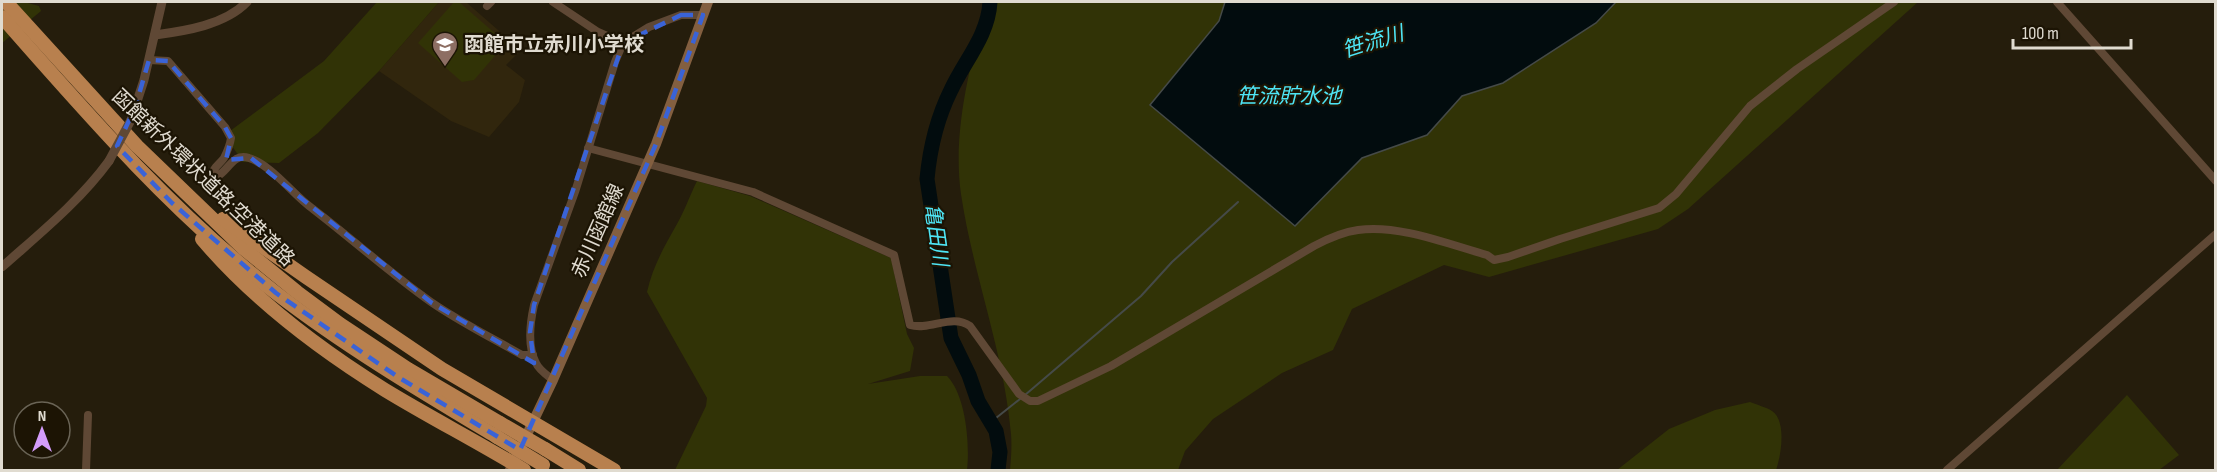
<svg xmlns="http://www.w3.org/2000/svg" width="2217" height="472" viewBox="0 0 2217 472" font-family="'Sofia Sans Condensed','Noto Sans JP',sans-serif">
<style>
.built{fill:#31260d}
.green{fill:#313306}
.water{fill:#020c0e;stroke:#454a48;stroke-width:1.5}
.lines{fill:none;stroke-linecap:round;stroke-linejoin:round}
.stream{stroke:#454a48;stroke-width:2}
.river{stroke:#020c0e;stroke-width:15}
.minor{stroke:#5f4835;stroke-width:8}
.tertiary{stroke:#5f4835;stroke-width:9}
.secondary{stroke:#835f40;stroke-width:10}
.motorway{stroke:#b8804e;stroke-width:14}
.tertiary-bridge{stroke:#5f4835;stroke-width:9}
.motorway-bridge{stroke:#b8804e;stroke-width:14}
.marked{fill:none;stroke:#3a63d7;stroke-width:4.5;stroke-dasharray:12 8;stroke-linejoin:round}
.labels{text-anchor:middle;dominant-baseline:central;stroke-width:4.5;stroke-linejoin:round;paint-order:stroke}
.poi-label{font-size:20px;font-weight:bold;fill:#e0dbd0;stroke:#1c1404;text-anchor:start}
.street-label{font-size:20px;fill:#e0dbd0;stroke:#1c1404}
.water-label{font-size:21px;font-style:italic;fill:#4ee5f5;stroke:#1c1404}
</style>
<rect width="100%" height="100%" fill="#251d0c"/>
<path class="built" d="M439,2H466L521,50L506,65L525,80L519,102L489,137L451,121L379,71Z"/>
<g class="green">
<path d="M2,2H24L39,6L41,11L2,43Z"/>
<path d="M377,2H439L379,71L318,133L279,163L243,162L232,146L230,131L324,61Z"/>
<path d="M454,2H459L506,43L474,80L462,82L418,43Z"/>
<path d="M987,2H1225L1219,21L1150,105L1295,225L1362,158L1427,135L1462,96L1503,83L1596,23L1616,2H1918L1688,209L1658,229L1489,277L1444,265L1352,309L1333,350L1282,373L1213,419L1185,451L1178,470H1010C1011,459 1012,446 1011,434C1004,352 973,275 961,194C952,131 971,62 987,2Z"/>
<path d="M697,181L750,196L891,258L907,334L914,348L910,371L868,384L920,376H947C966,395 970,445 967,470H675L706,406L707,398L647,292C653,266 664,247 677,224C685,210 690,195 697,181Z"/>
<path d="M2127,395L2179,455L2159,470H2057Z"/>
<path d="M1750,402C1757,405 1766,407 1772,411C1787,421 1781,456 1776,470H1617L1669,429L1715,410Z"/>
</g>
<path class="water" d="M1225,2H1616L1596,23L1503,83L1462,96L1427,135L1362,158L1295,226L1150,105L1219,21Z"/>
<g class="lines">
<g class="stream">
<path d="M1025,395L1141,296L1172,262L1238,202"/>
<path d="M991,422L1020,399"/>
</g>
<path class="river" d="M990,2C988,36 965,60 951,90C937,118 930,147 927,179L951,338L969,375L978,401L996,431L1000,452L998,470"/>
<g class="minor">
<path d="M553,2L598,32L623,43"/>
<path d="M2057,2L2216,181"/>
<path d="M487,6L491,2"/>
<path d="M149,60L168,61L225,127L231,138C230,145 227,152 224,158C219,165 213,167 212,175L216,177C228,172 233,152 249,158C273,166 292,194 313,209C352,239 390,273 431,302C460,322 492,338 522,355H533"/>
<path d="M588,148L753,192L894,255L910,325C930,331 952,313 970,326L1019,394L1030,401H1038L1111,366L1314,246C1329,238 1343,232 1358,230C1398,224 1448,244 1487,255L1494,260L1508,257L1560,239L1659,208L1676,194L1750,106L1797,69L1894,2"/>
<path d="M553,380C547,375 539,370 536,363C527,346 530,323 534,305L575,192L615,62L623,43L649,27L681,15H703"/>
<path d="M86,470L88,415"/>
<path d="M1947,470L2216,234"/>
</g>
<g class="tertiary">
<path d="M155,35C185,31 225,25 247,2"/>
<path d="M131,120L144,80L162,2"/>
<path d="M2,267C39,234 79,202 109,161"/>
</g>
<path class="secondary" d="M510,470L553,380L656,144L708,2"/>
<g class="motorway">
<path d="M6,2L137,146L243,248L297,292L340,324L408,369L500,423"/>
<path d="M2,17C88,115 173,213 276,293C346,347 422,392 497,437"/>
<path d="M223,219L306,277L442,369L614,470"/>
<path d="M202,239C252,298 319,349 385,390C431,418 478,442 524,470"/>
<path d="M545,449L579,470"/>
</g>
<path class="tertiary-bridge" d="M109,161L131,120"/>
<g class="motorway-bridge">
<path d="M500,423L545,449"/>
<path d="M497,437L543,465"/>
</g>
</g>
<path class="marked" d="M681,15H703L656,144L520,450L398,377L276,293L172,203L117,146L135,108L149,60L168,61L225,127L231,138L226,160L251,158L432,303L534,363L530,332L534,305L623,43Z"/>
<defs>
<symbol id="school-pin" viewBox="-11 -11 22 30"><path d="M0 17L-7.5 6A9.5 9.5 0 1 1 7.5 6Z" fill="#8d6e63" stroke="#1c1404"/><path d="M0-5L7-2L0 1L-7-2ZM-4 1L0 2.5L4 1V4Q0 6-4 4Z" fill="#fff"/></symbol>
</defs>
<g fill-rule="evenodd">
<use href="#school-pin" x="430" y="30" width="30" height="40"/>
</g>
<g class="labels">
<g class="poi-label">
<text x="464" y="45">函館市立赤川小学校</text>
</g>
<g class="street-label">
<text transform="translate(203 178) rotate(44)">函館新外環状道路;空港道路</text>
<text transform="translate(598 231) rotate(-66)">赤川函館線</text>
</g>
<g class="water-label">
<text transform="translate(1373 42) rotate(-17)">笹流川</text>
<text x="1289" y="96">笹流貯水池</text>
<text transform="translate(936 235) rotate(82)">亀田川</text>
</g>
</g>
<rect width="2217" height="472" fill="none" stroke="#e0dbd0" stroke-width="6"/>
<g transform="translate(42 430)"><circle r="28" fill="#1c1404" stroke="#6a6456" stroke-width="1.5"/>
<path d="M0-4.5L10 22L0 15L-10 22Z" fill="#d49cfb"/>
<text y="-9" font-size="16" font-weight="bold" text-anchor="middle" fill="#e0dbd0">N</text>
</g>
<path d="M2013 39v9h118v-9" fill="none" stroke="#e0dbd0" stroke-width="3"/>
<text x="2022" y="39" font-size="18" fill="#e0dbd0" stroke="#1c1404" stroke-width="4.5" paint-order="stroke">100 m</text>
</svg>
